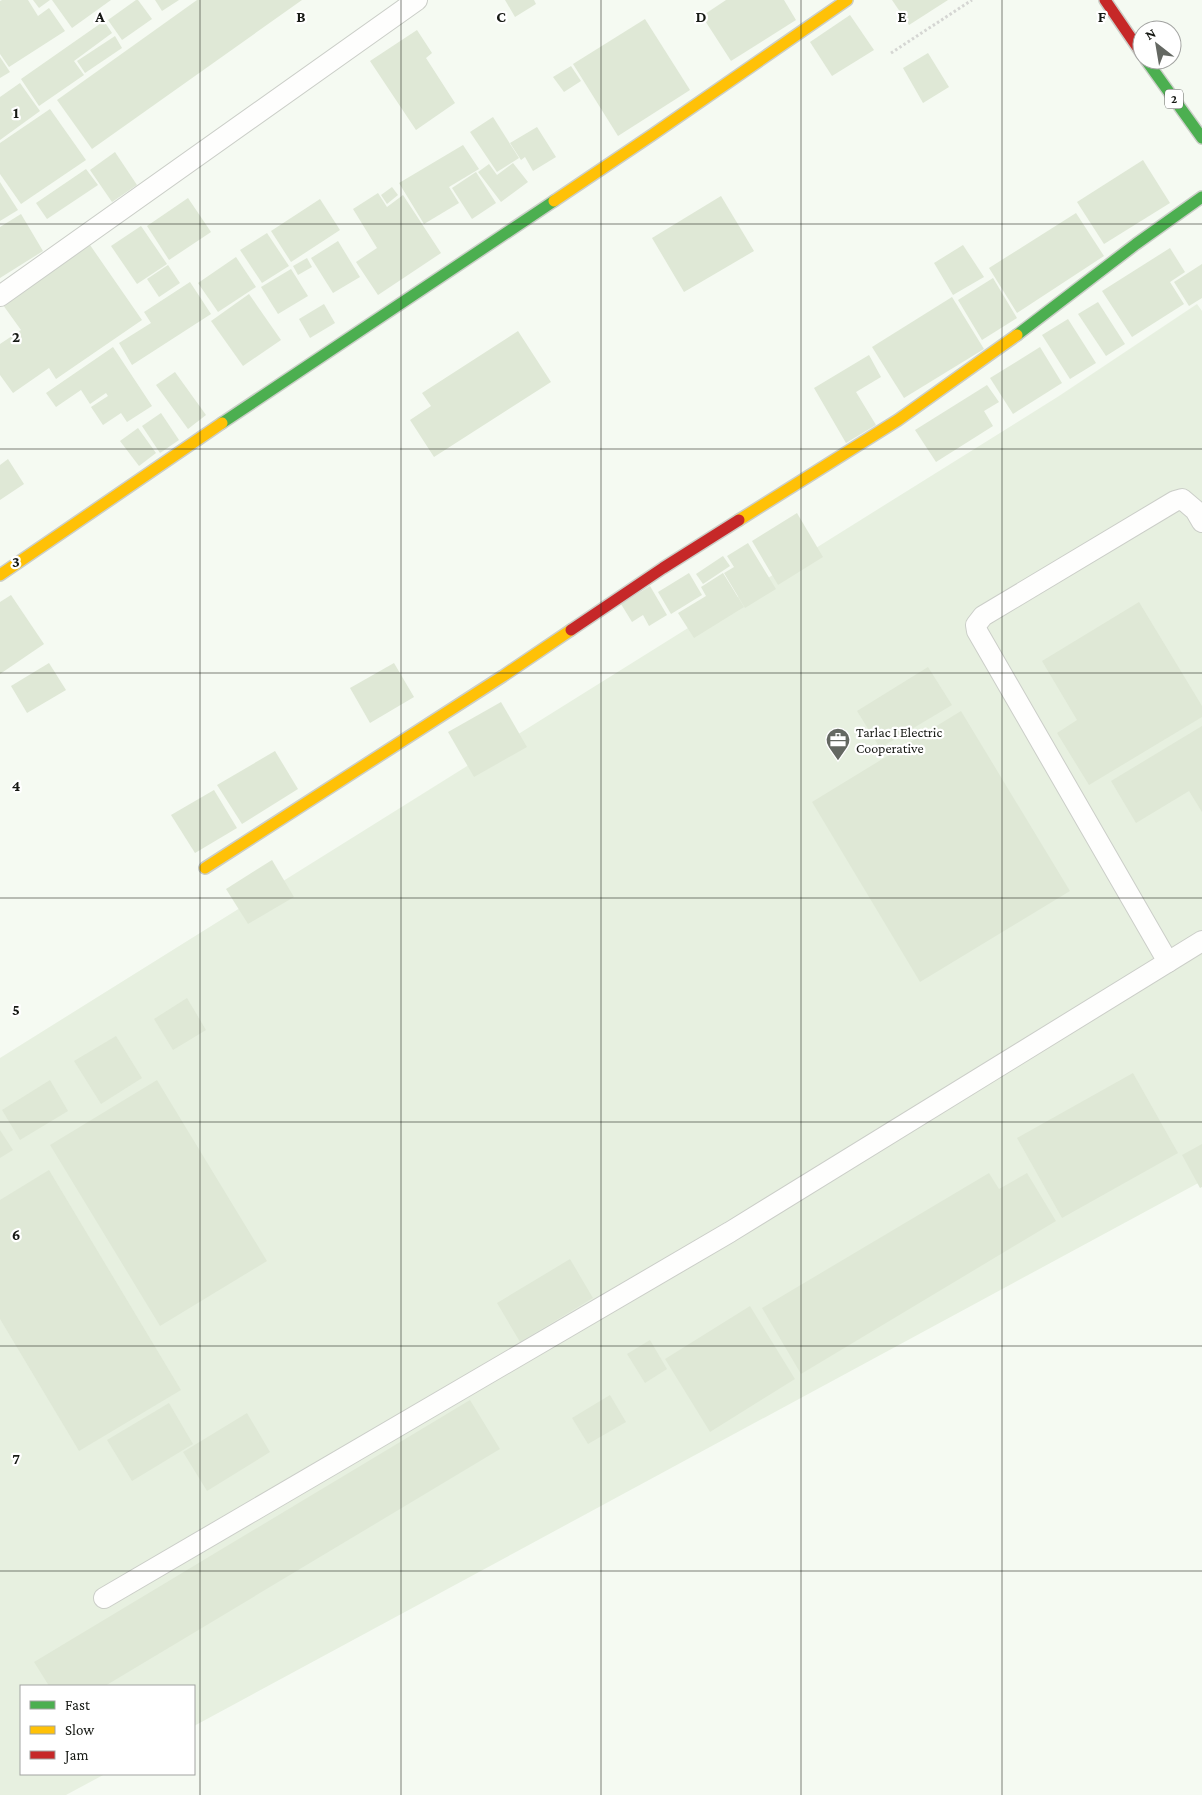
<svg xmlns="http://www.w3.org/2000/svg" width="1202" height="1795" viewBox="0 0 1202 1795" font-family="'Crimson Pro',serif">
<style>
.built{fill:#e7f0e0}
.building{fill:#dfe8d6}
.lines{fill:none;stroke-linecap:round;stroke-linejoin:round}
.lane-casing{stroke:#cbcec8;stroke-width:22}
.fast-casing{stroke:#cbcec8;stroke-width:14}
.slow-casing{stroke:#cbcec8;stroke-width:14}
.jam-casing{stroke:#cbcec8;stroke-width:14}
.path{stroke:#d5d6d3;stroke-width:3;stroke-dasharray:2.5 2.5;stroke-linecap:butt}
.lane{stroke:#fefefd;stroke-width:20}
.fast{stroke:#4caf50;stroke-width:11}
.slow{stroke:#ffc107;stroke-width:11}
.jam{stroke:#c62828;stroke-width:11}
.grid{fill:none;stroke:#161914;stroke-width:1;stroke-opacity:0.55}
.labels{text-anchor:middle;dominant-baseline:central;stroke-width:4.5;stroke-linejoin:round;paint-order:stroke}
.shield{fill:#fff;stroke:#5c5e5a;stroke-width:1}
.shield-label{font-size:12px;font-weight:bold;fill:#161914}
.poi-label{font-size:14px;fill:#161914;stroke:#fff;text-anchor:start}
.grid-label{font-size:16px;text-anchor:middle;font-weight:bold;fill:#161914;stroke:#fff;stroke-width:4.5;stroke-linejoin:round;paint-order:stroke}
</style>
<rect width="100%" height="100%" fill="#f5faf2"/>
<path class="built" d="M1197,304L1202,311V1181L194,1726V1686H21V1774H105L66,1795H0V1058L1059,396Z"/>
<g class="building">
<path d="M2,0H28L38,16L49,8L65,31L9,67L0,54V1Z"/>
<path d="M33,0H50L39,8Z"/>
<path d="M52,0H111L72,28Z"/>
<path d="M136,0H138L152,19L122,40L108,20Z"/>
<path d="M155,0H179L162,11Z"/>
<path d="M197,0H302L92,149L57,100Z"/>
<path d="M505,0H534L536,4L515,17Z"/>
<path d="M726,0H784L796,20L731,61L702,16Z"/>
<path d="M892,0H948L909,25Z"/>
<path d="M850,15L874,50L832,76L810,42Z"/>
<path d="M645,19L690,90L618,136L573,64Z"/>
<path d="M104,21L112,33L74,61L84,75L39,106L21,79Z"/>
<path d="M417,30L432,53L426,58L455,103L416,130L370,61Z"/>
<path d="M115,36L122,48L85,73L77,61Z"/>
<path d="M928,53L949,87L923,103L903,68Z"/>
<path d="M0,57L10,72L0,78Z"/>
<path d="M571,66L581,81L564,92L553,77Z"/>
<path d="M20,83L40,111L0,140V97Z"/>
<path d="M50,109L86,160L21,204L0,174V143Z"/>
<path d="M493,117L519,158L497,172L470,132Z"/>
<path d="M537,127L556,157L533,171L525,157L521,160L510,143Z"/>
<path d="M463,145L479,169L449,187L459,203L424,224L399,183Z"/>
<path d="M115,152L137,185L112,202L90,170Z"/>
<path d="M1143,160L1170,203L1104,244L1077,202Z"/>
<path d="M513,163L528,182L501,202L478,172L489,164L497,175Z"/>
<path d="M86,169L98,185L47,219L36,203Z"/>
<path d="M476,172L496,203L472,219L452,188Z"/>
<path d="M0,182L18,210L0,221Z"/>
<path d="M392,187L398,195L387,204L381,195Z"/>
<path d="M378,193L387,207L403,195L441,253L378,295L356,262L377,248L353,209Z"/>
<path d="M721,196L754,251L684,292L652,238Z"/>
<path d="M188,198L211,232L169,260L147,226Z"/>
<path d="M320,199L340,230L291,262L271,231Z"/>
<path d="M1076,213L1104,256L1017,313L989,268Z"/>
<path d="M21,214L43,251L0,278V227Z"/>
<path d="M141,226L167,264L137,284L111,246Z"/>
<path d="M267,233L289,266L262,283L240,250Z"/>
<path d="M338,241L360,277L333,293L311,258Z"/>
<path d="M90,245L142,320L56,379L49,368L13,393L0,375V344L21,330L3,305Z"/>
<path d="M963,245L984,277L953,295L934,263Z"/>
<path d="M1170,248L1185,272L1170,282L1184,304L1132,337L1102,291Z"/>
<path d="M236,257L256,287L218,312L198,283Z"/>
<path d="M307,258L312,267L298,275L293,266Z"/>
<path d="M1202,264V298L1189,306L1174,282Z"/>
<path d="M168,265L180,283L159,297L147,279Z"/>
<path d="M291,269L308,296L278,314L261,287Z"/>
<path d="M993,278L1017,318L982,340L958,300Z"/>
<path d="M190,282L211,314L132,365L119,343L151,323L144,312Z"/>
<path d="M249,294L281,340L243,366L211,321Z"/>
<path d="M952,297L984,349L904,398L872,347Z"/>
<path d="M1098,302L1125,344L1106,356L1078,314Z"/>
<path d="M324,304L335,323L310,338L299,319Z"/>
<path d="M1068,319L1096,363L1070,379L1042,335Z"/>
<path d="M518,331L551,382L434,457L410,420L431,406L422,393Z"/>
<path d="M113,347L152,406L127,422L121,413L103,425L91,407L108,396L106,393L90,404L81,390L56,407L46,393Z"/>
<path d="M1040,347L1062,383L1013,414L990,378Z"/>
<path d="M869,355L881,377L856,392L876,425L846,443L814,388Z"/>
<path d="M175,372L206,415L188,429L156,385Z"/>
<path d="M987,385L999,402L984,411L993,426L936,462L915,430Z"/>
<path d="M161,413L179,440L160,453L142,426Z"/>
<path d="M138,428L156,453L139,466L120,441Z"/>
<path d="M8,459L24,484L0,500V465Z"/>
<path d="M797,513L823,557L778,585L752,541Z"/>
<path d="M748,543L776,589L745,608L724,573L734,567L727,556Z"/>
<path d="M723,556L730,566L703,584L696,574Z"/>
<path d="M689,573L702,595L671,614L658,592Z"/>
<path d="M723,573L744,607L694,638L678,613L706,596L701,587Z"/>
<path d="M650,586L667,615L649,626L643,615L632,622L621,604Z"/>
<path d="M11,595L44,644L0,674V602Z"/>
<path d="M1139,602L1202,706V717L1089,785L1057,733L1077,720L1042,661Z"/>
<path d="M49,663L66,690L27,713L11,686Z"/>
<path d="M394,663L414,697L370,723L350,688Z"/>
<path d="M928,667L952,705L880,748L857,711Z"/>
<path d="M501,702L527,747L474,777L448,732Z"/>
<path d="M961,711L1070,891L920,982L812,802Z"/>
<path d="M1202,726V812L1189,791L1136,823L1111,781Z"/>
<path d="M275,751L298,789L242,824L217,785Z"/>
<path d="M214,790L237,828L195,853L171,815Z"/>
<path d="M272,860L294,897L248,924L226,889Z"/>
<path d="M187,998L206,1030L173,1050L154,1019Z"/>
<path d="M116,1036L142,1078L101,1104L74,1061Z"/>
<path d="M1133,1073L1178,1153L1062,1218L1017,1138Z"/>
<path d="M50,1080L68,1111L20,1140L2,1110Z"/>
<path d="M157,1080L267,1261L160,1326L50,1145Z"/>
<path d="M0,1130L13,1150L0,1158Z"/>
<path d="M1202,1144V1187L1200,1188L1182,1155Z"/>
<path d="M49,1170L181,1390L79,1451L0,1319V1200Z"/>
<path d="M989,1173L999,1189L1027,1173L1056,1221L801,1374L762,1308Z"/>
<path d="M570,1259L593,1298L520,1342L497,1303Z"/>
<path d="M750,1306L795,1379L710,1432L665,1359Z"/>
<path d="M650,1340L667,1369L645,1383L627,1354Z"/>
<path d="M610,1395L626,1422L588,1444L572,1418Z"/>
<path d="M470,1400L500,1449L105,1686H49L34,1662Z"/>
<path d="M169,1403L193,1444L132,1481L107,1440Z"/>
<path d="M247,1413L270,1452L207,1491L183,1452Z"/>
</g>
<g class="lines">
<defs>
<g id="lane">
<path d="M0,296L417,0"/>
<path d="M1168,962L977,631L976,625L983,616L1175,501L1182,499L1195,510L1202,522"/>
<path d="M104,1598L730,1232L1202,941"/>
</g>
<g id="fast">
<path d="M1146,60L1202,138"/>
<path d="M1017,335L1136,244L1202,197"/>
<path d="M222,423L554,201"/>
</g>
<g id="slow">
<path d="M554,201L652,135L847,0"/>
<path d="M739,520L898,420L1017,335"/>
<path d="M0,575L222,423"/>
<path d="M205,868L503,676L571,630"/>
</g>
<g id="jam">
<path d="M1105,0L1142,54"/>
<path d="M571,630L663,568L739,520"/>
</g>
</defs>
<use href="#lane" class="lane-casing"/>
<use href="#fast" class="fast-casing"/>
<use href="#slow" class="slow-casing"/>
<use href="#jam" class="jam-casing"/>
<path class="path" d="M891,53L972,0"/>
<use href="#lane" class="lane"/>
<use href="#fast" class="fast"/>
<use href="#slow" class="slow"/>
<use href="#jam" class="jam"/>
</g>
<path class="grid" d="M200,0V1795M401,0V1795M601,0V1795M801,0V1795M1002,0V1795M0,224H1202M0,449H1202M0,673H1202M0,898H1202M0,1122H1202M0,1346H1202M0,1571H1202"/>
<defs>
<symbol id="office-pin" viewBox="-11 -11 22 30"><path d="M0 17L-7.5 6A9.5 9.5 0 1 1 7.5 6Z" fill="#646862" stroke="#fff"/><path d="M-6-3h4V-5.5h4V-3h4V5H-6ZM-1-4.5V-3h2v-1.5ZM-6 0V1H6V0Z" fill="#fff"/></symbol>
</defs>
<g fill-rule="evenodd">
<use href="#office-pin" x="824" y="726" width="28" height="38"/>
</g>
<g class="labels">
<rect class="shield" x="1165" y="89.5" width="18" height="19" rx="4"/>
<g class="shield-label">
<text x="1174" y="99">2</text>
</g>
<g class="poi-label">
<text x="856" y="732">Tarlac I Electric<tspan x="856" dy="16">Cooperative</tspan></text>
</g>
</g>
<g class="grid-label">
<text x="100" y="22">A</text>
<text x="301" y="22">B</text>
<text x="501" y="22">C</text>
<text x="701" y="22">D</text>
<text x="902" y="22">E</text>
<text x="1102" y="22">F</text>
<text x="16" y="118">1</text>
<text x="16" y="342">2</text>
<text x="16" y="567">3</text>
<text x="16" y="791">4</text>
<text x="16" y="1015">5</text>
<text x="16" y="1240">6</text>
<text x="16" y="1464">7</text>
</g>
<rect x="20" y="1685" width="175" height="90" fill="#ffffff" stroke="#a2a3a1"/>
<rect x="30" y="1701" width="25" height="8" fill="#4caf50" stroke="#a2a3a1"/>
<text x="65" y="1710" font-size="15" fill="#161914">Fast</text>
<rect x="30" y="1726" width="25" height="8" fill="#ffc107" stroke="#a2a3a1"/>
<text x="65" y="1735" font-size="15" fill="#161914">Slow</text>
<rect x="30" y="1751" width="25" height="8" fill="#c62828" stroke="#a2a3a1"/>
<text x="65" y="1760" font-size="15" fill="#161914">Jam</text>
<g transform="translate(1157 45) rotate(329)"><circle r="24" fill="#ffffff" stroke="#a2a3a1"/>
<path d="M0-4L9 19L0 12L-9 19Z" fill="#646862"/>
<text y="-8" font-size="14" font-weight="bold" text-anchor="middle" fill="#161914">N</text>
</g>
</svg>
